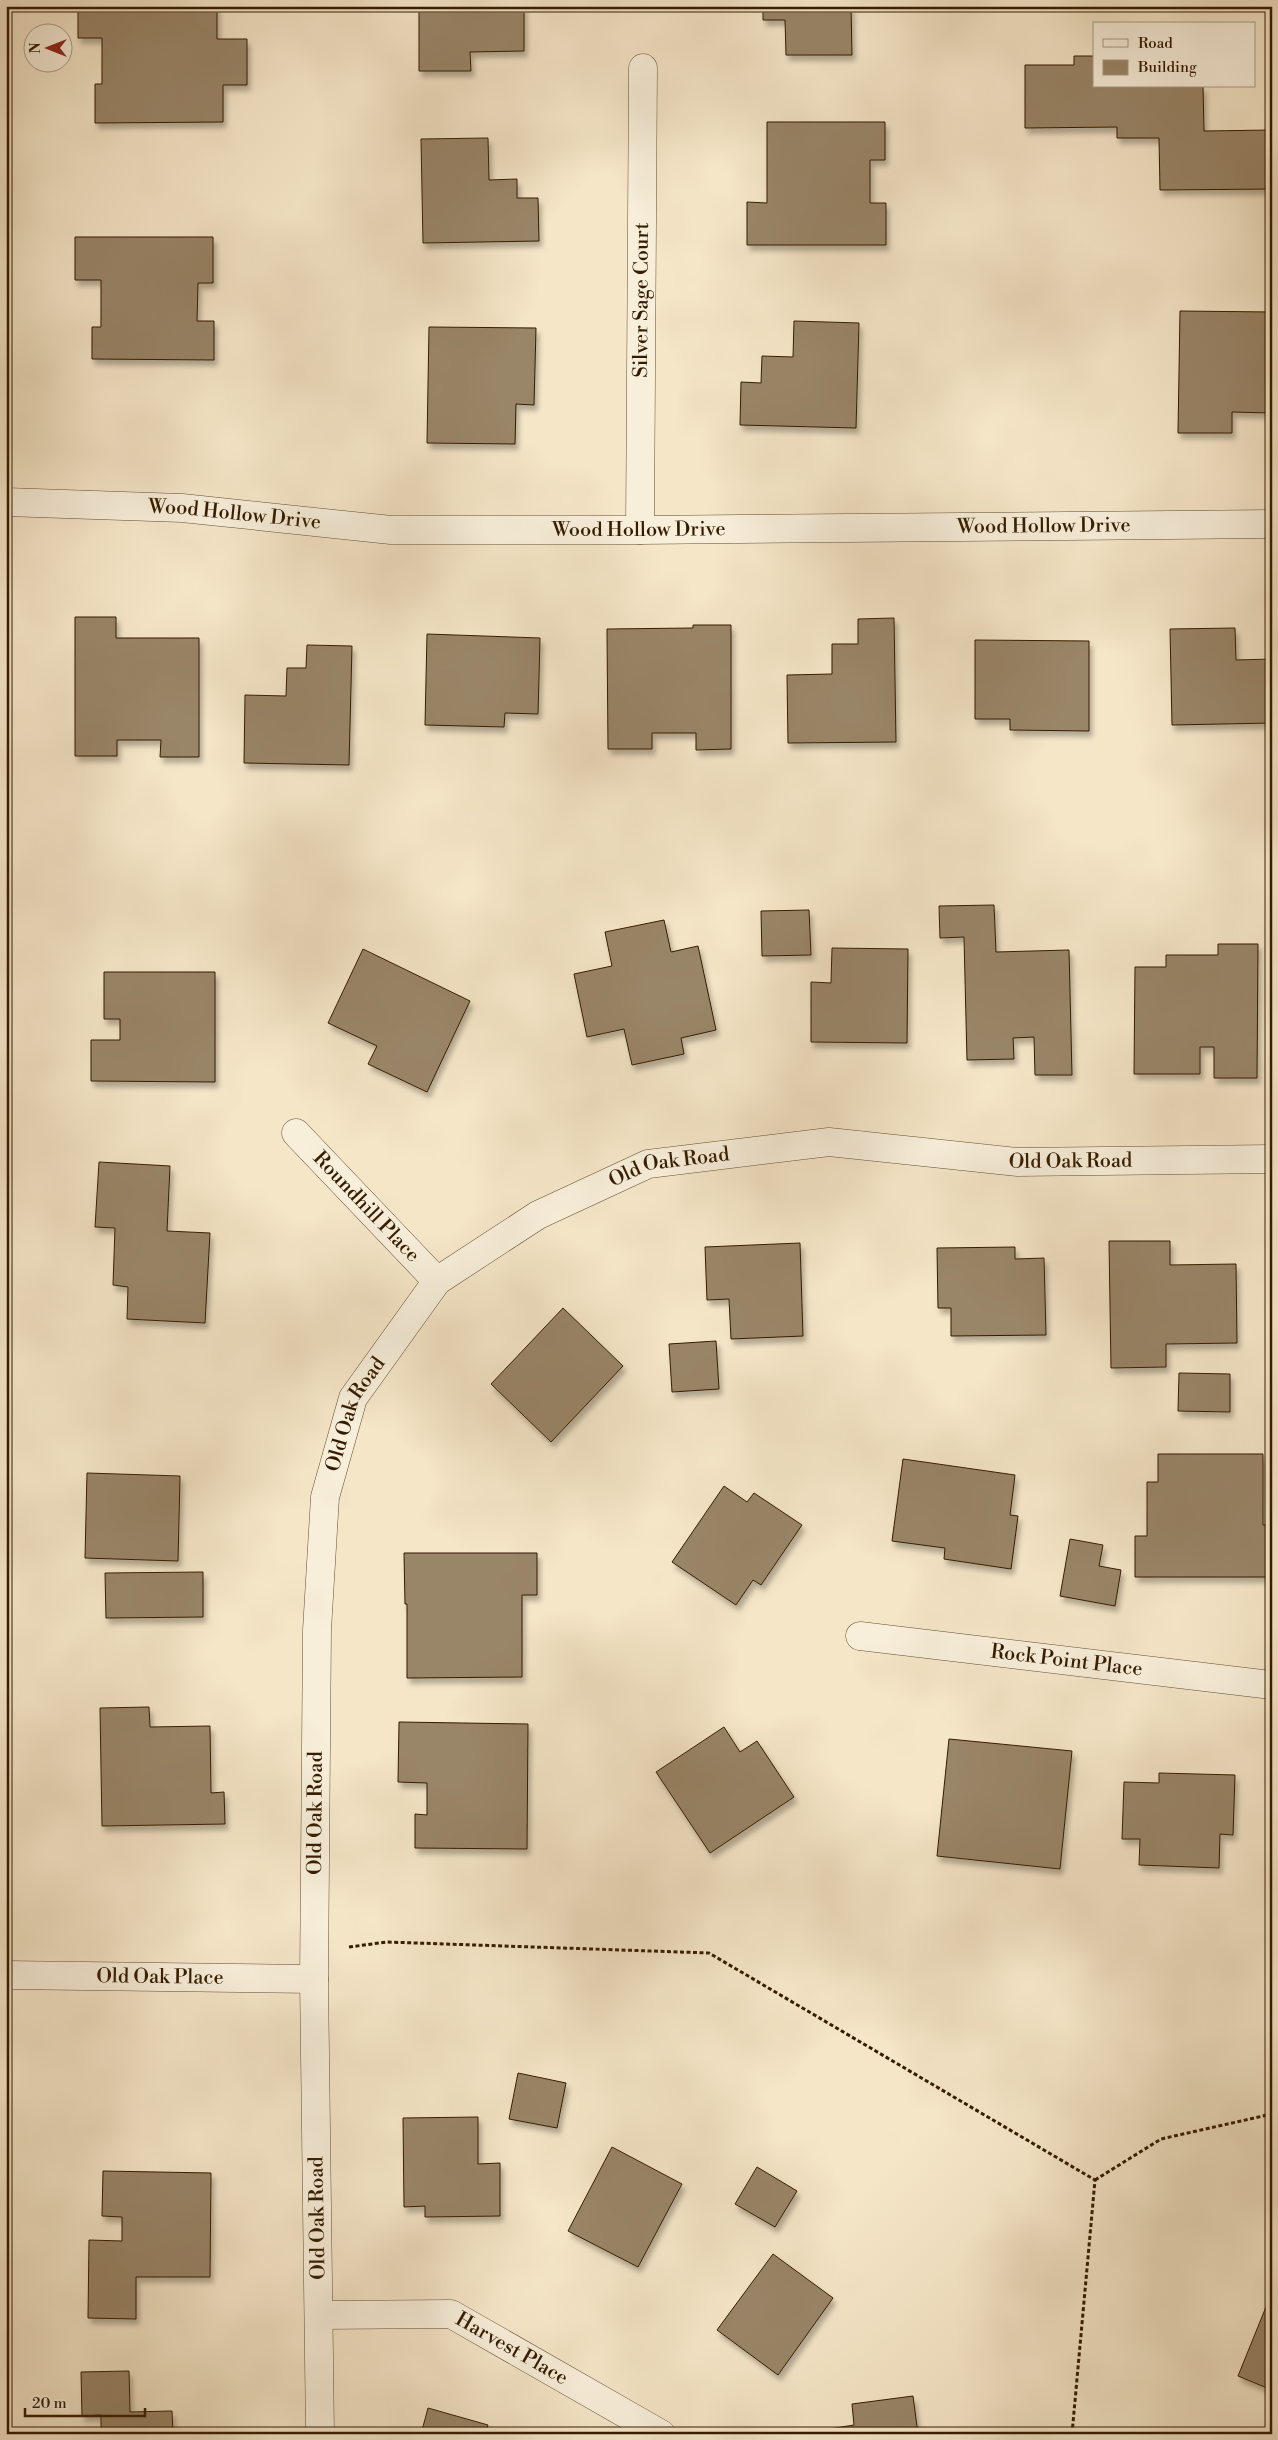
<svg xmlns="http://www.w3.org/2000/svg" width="1278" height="2440" viewBox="0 0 1278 2440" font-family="'Libre Bodoni',serif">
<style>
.building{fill:#998568;stroke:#351c00;filter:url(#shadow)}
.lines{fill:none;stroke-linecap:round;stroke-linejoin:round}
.street-casing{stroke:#654e32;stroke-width:29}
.path{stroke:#351c00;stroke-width:3;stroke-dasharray:4 2.5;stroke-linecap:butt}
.street{stroke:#f8efdb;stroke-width:28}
.labels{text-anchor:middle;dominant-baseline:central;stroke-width:4;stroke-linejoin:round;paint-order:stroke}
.street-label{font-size:20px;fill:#351c00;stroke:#f8efdb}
</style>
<defs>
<filter id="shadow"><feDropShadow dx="3" dy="5.5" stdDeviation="2.5" flood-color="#0004"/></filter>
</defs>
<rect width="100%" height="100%" fill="#f5e6c8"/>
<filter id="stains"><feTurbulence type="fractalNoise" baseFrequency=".004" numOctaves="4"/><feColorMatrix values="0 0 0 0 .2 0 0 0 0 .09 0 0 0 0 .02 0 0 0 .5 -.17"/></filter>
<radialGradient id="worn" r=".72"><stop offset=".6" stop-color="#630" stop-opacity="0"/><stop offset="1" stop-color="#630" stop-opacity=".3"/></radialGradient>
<g class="building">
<path d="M78,6H217V39H247V85H223V122L95,123V84H102V38H78Z"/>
<path d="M419,6H524V51L470,52L471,71H419Z"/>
<path d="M763,6H851L852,55H786L785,20H763Z"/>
<path d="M1074,56H1094V86H1203L1204,131L1272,130V189L1160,190L1159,138H1117V127L1025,128V65H1074Z"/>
<path d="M767,122H885V160H870V203H886V245H747V202L767,203Z"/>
<path d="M488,138L489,180L517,179V198H538L539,241L423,243L421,139Z"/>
<path d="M75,237H213V283H198L197,321H214V360L92,359V327H101V280H75Z"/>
<path d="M1180,311L1272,312V413L1232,412V433H1178Z"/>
<path d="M794,321L859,323L856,428L740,425L741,382L761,383L762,356L793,357Z"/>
<path d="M429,327L536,328L534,405L516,404L515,444L427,443Z"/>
<path d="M75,617H116V638H199V757H160L161,740H117V756H75Z"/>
<path d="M894,618L896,742L788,743L787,675L832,674V644H858V619Z"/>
<path d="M693,625H731V749L696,750V733H652V749H608L607,629L693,628Z"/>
<path d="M1235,628L1236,660L1272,659V723L1172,725L1170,629Z"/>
<path d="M427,634L540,638L538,714L505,713L504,727L425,725Z"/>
<path d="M975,640L1089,641V731L1010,730V719H975Z"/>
<path d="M307,645L352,646L349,765L244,763L245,695L286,696L287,668H306Z"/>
<path d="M994,905L996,952L1069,950L1072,1075H1035L1034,1037L1013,1038L1014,1059L967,1060L964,937L940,938L939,906Z"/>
<path d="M809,910L811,955L762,956L761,911Z"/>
<path d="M664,920L671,952L698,946L716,1030L681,1038L684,1054L632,1065L624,1029L587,1037L574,974L612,966L605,932Z"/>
<path d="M1218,944H1258L1257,1078H1214V1047H1200V1074H1134L1135,967H1166V955H1218Z"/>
<path d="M832,948L908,949L907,1043L811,1042V982L831,983Z"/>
<path d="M363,949L470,1001L427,1092L368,1064L377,1046L328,1023Z"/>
<path d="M104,972H215V1082L91,1081V1040H120V1019H104Z"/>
<path d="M99,1162L170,1166L167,1231L210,1233L205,1323L127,1319L128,1287L113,1285L115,1228L95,1227Z"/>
<path d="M1109,1241H1170V1265L1236,1264L1237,1343L1166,1344V1367L1111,1368Z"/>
<path d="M800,1243L803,1336L731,1339L729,1299L707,1300L705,1247Z"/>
<path d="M1015,1247V1259L1044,1258L1046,1335L951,1336V1308H938L937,1248Z"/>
<path d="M563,1308L623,1366L551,1442L491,1384Z"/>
<path d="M716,1341L719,1389L672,1392L669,1344Z"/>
<path d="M1179,1373L1230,1374V1412L1178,1411Z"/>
<path d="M1158,1454H1263V1525H1268V1577H1135V1536H1147V1482H1158Z"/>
<path d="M903,1459L1015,1475L1010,1515L1018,1516L1011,1569L944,1559L945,1548L892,1541Z"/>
<path d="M87,1473L180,1476L178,1561L85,1558Z"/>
<path d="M724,1486L747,1502L754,1493L802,1525L761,1585L753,1580L736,1605L672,1562Z"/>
<path d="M1070,1539L1103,1545L1099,1566L1121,1570L1115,1606L1060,1596Z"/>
<path d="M404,1553H537V1595H522V1677L407,1678V1604H405Z"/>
<path d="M203,1572V1617L106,1618L105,1573Z"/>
<path d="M149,1707L150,1727L210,1726L211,1793L224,1792L225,1824L102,1826L100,1708Z"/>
<path d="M399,1722L528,1724L527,1849L415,1848V1814L427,1815V1783L398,1782Z"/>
<path d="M724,1727L740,1752L757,1741L794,1797L710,1853L656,1772Z"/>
<path d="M949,1739L1072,1751L1060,1869L937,1856Z"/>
<path d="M1159,1773L1235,1775L1233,1835L1220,1834L1219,1868L1139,1865L1140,1839H1122L1124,1782L1159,1783Z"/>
<path d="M518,2073L566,2083L557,2128L509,2119Z"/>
<path d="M478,2117V2164L500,2163V2216L425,2217V2206L404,2207L403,2118Z"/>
<path d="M612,2147L682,2184L638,2267L568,2231Z"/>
<path d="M757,2167L797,2191L775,2227L735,2204Z"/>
<path d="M103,2171L211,2173L210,2277H136V2319L88,2318L89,2240L122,2241V2217L102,2216Z"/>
<path d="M773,2254L833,2298L778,2375L717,2330Z"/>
<path d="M1272,2292V2390L1238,2376Z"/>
<path d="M129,2371L130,2412L172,2411L173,2434H101V2415L82,2416L81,2372Z"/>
<path d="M913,2396L918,2434H830L829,2429L854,2425L852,2404Z"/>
<path d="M428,2408L488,2425L485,2434H421Z"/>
</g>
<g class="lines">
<defs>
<g id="street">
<path id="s1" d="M6,502L182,508L391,530H640L1272,524"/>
<path id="s2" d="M640,530L643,68"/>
<path id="s3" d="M296,1133L437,1281"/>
<path id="s4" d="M860,1636L1272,1685"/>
<path id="s5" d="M6,1975L314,1979"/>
<path id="s6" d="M320,2315L451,2314L661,2434"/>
<path id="s7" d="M320,2434L314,1979L317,1630L325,1497L353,1398L437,1281L538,1215L648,1164L829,1142L1018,1162L1272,1159"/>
</g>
</defs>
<use href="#street" class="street-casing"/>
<g class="path">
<path d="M349,1947L387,1942L709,1953L1095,2180L1072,2434"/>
<path d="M1095,2180L1161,2139L1272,2114"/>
</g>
<use href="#street" class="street"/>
</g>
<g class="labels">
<g class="street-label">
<text stroke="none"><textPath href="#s2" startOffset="230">Silver Sage Court</textPath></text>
<text stroke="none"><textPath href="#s1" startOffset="229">Wood Hollow Drive</textPath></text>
<text stroke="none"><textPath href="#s1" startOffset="1039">Wood Hollow Drive</textPath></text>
<text stroke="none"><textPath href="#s1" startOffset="634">Wood Hollow Drive</textPath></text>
<text stroke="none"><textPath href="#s7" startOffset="1851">Old Oak Road</textPath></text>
<text stroke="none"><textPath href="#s7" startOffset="1446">Old Oak Road</textPath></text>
<text stroke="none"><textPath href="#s3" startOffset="102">Roundhill Place</textPath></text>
<text stroke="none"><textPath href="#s7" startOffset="1026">Old Oak Road</textPath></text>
<text stroke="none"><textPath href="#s4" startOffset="208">Rock Point Place</textPath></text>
<text stroke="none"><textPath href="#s7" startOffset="621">Old Oak Road</textPath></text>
<text stroke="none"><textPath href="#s5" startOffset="154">Old Oak Place</textPath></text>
<text transform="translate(318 2218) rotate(-91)">Old Oak Road</text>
<text stroke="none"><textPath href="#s6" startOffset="201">Harvest Place</textPath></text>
</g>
</g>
<rect width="1278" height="2440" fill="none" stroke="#f5e6c8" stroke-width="25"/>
<rect x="8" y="8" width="1263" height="2425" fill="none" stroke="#351c00" stroke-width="2.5"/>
<rect x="12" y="12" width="1253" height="2415" fill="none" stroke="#351c00"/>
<rect x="1093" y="22" width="162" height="65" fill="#f8efdb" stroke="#aa9b83"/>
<rect x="1103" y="39" width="25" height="8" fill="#f8efdb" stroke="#aa9b83"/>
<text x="1138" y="48" font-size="15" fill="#351c00">Road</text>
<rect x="1103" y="60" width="25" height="15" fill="#998568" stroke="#aa9b83"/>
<text x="1138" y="72" font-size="15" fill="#351c00">Building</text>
<g transform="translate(48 48) rotate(270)"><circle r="24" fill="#f8efdb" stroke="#aa9b83"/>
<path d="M0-4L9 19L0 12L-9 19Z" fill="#8f2418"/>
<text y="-8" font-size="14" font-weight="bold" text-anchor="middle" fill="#351c00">N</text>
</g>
<path d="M25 2408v8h120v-8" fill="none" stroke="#351c00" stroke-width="2.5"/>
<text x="32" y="2408" font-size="15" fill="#351c00" stroke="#f8efdb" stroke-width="4" paint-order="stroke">20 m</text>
<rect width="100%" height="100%" filter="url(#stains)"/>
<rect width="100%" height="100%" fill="url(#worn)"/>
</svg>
